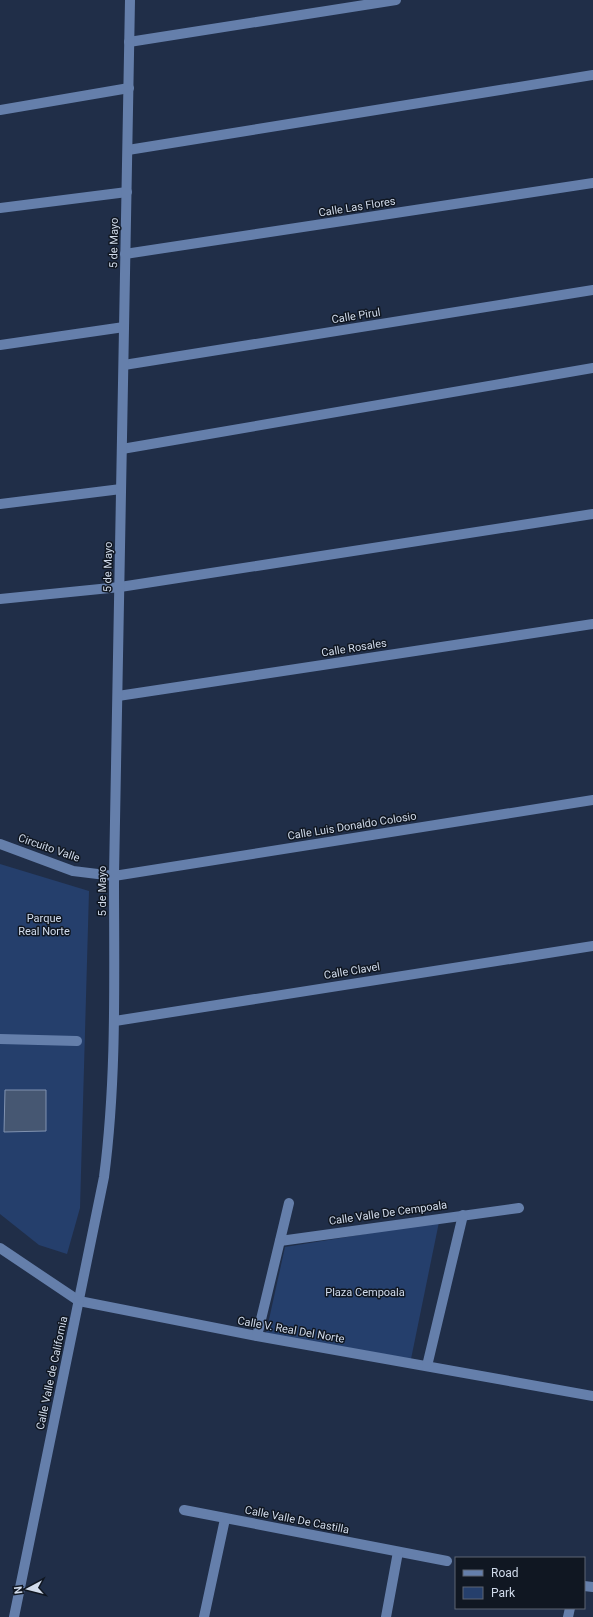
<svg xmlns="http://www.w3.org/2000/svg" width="593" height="1617" viewBox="0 0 593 1617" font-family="Roboto,sans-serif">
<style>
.green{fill:#253f6c}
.building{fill:#465772;stroke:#8092b0}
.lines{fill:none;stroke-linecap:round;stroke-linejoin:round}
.minor{stroke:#657fab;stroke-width:10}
.labels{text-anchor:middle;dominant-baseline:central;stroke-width:3;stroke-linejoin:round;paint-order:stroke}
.street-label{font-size:11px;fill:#d1dbeb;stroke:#101722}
.park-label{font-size:11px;fill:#d2ddee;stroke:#101722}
</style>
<rect width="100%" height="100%" fill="#202e48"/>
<g class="green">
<path d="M0,864L89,891L80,1208L67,1254L39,1245L0,1214Z"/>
<path d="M439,1222L411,1359L266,1333L285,1247Z"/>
</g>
<path class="building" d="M5,1090H46V1131L4,1132Z"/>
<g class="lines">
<g class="minor">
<path d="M129,42L396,0"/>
<path d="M0,110L129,88"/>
<path d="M128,150L593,75"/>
<path d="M0,208L127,192"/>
<path d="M125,254L593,183"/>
<path d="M0,345L124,327"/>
<path d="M124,365L593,290"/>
<path d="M122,449L593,368"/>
<path d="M0,504L121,489"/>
<path d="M0,599L120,587L593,514"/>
<path d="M118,696L593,624"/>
<path d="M0,844L73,871L114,876L593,800"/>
<path d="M115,1021L593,946"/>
<path d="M0,1039L77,1041"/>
<path d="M280,1241L519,1208"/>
<path d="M0,1248L79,1301L257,1336L593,1396"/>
<path d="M257,1336L289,1203"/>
<path d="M427,1366L463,1215"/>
<path d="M184,1510L447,1561"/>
<path d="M584,1586L593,1587"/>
<path d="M14,1617L104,1177C117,1077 114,976 114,876L130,0"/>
<path d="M204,1617L225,1519"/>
<path d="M386,1617L398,1552"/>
<path d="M568,1617L570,1608"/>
</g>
</g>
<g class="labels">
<g class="street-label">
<text transform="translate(357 207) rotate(-9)">Calle Las Flores</text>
<text transform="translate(114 243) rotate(-89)">5 de Mayo</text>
<text transform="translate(356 316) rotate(-9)">Calle Pirul</text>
<text transform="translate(108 567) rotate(-89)">5 de Mayo</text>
<text transform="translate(354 648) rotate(-9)">Calle Rosales</text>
<text transform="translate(352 826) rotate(-9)">Calle Luis Donaldo Colosio</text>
<text transform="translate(49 848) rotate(19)">Circuito Valle</text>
<text transform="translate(102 891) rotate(-90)">5 de Mayo</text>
<text transform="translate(352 971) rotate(-9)">Calle Clavel</text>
<text transform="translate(388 1213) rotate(-8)">Calle Valle De Cempoala</text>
<text transform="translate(291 1330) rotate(10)">Calle V. Real Del Norte</text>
<text transform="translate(52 1373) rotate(-78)">Calle Valle de California</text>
<text transform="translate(297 1520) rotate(11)">Calle Valle De Castilla</text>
</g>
<g class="park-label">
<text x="44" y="918">Parque<tspan x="44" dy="13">Real Norte</tspan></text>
<text x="365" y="1292">Plaza Cempoala</text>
</g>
</g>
<rect x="455" y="1557" width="130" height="52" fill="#101722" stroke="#5d6572"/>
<rect x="463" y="1570" width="20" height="6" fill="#657fab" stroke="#5d6572"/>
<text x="491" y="1577" font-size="12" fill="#d1dbeb">Road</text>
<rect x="463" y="1587" width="20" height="12" fill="#253f6c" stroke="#5d6572"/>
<text x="491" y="1597" font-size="12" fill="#d1dbeb">Park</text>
<g transform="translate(28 1589) rotate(263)" stroke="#101722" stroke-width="3" paint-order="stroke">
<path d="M0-3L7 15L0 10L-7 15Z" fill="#d1dbeb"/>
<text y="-6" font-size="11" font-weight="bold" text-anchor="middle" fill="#d1dbeb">N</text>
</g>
</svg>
